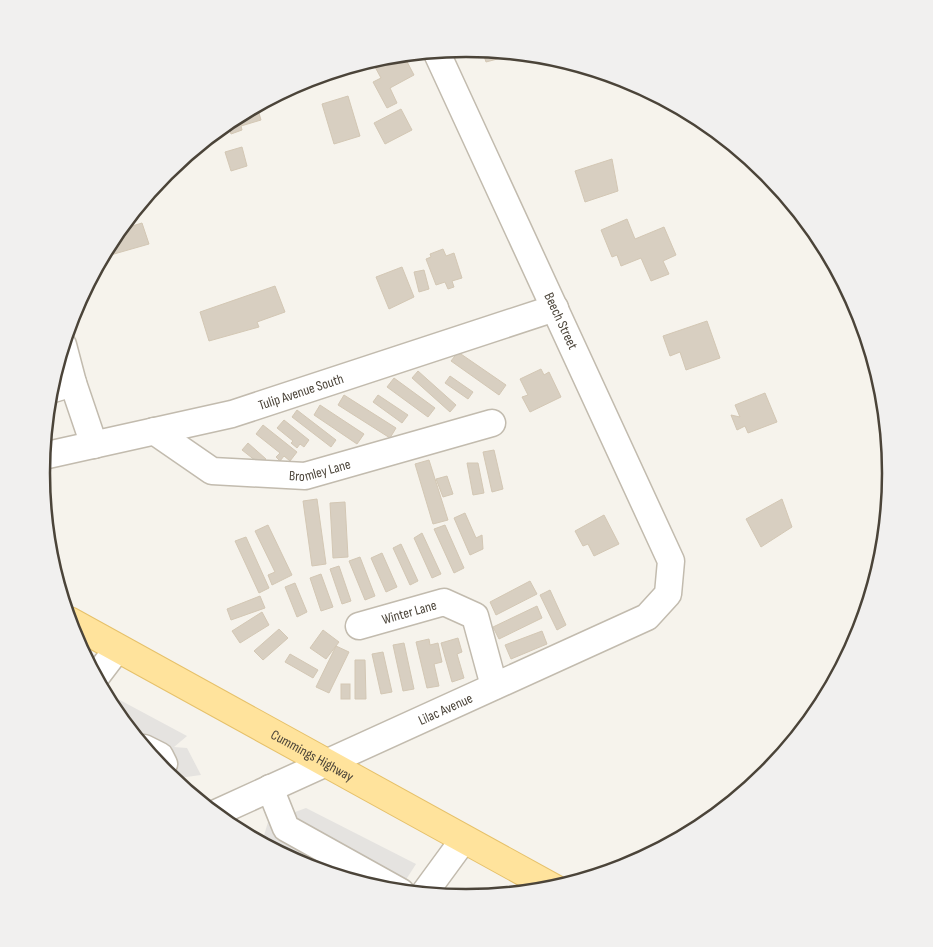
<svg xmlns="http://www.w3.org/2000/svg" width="933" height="947" viewBox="0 0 933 947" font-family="'Sofia Sans Condensed',sans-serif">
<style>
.parking{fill:#e5e3e0}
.building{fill:#d8cfc1;stroke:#d3c7b4}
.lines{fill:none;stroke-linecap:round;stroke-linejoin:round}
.minor-casing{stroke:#c2bbae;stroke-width:29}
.major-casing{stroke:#e6c16a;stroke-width:30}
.minor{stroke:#fff;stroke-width:26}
.major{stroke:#ffe39c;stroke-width:28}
.labels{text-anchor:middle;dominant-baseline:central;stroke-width:5;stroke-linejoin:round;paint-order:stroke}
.street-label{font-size:14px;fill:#4b4439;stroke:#fff}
.rim{fill:none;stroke:#4b4439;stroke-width:2.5}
</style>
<rect width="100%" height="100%" fill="#f6f3ec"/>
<g class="parking">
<path d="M103,691L187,736L174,747L187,748L201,775L179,778L178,785L166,774L113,710Z"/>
<path d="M306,808L416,864L398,892L383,891L304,866L272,849L263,839L268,822Z"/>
</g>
<g class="building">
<path d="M482,50L515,53L516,54L486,62Z"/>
<path d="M403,54L414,75L390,88L397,103L387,108L373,82L381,78L374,65L391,56Z"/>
<path d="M348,96L360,136L334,144L322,104Z"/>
<path d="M257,106L261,120L241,126L242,130L231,134L227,122Z"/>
<path d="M401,109L412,130L385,144L374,123Z"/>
<path d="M242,147L247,166L231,171L225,152Z"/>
<path d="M612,159L618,191L585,202L575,171Z"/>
<path d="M627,219L635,239L664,227L676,255L663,261L669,274L651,281L641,258L621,266L617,255L612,257L601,230Z"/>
<path d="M142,223L149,244L107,256L105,252L119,230Z"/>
<path d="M443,249L446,256L454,253L462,278L452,281L454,287L448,289L445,282L436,285L426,259L431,257L430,254Z"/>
<path d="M402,267L414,297L389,309L376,277Z"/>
<path d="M424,270L429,289L419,292L414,272Z"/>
<path d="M275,286L285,312L257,322L259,327L209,341L200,312Z"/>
<path d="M707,321L720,358L686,370L680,352L670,356L663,336Z"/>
<path d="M458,352L506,385L499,395L451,361Z"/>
<path d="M541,369L544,375L549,372L561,397L530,412L522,397L528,395L520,379Z"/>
<path d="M418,371L456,405L450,412L412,378Z"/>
<path d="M450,376L473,392L468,399L445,383Z"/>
<path d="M394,378L435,408L428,417L387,387Z"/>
<path d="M765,393L777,422L748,433L745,426L737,430L731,415L740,417L735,405Z"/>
<path d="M344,395L396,428L390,438L338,405Z"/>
<path d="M378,395L408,415L402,423L373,402Z"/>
<path d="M320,405L364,434L357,444L314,415Z"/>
<path d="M297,410L336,440L331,447L292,417Z"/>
<path d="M284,420L309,440L304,447L300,444L297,448L291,443L293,441L277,428Z"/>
<path d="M263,425L297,452L290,461L284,456L280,461L276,457L280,453L256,434Z"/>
<path d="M248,443L266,459L261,465L242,450Z"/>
<path d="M494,450L503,489L492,492L483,452Z"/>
<path d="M429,460L448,520L433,524L415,464Z"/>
<path d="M467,463H478L484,493L473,495Z"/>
<path d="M447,476L453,494L443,497L436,479Z"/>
<path d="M317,499L326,564L312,566L303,501Z"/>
<path d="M782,499L792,527L761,547L746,519Z"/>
<path d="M345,502L348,557L333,558L330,503Z"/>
<path d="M465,513L476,538L482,535L483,549L470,555L454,518Z"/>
<path d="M604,515L619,544L594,556L588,544L583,546L575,531Z"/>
<path d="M268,525L292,575L272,585L268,575L275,572L255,531Z"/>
<path d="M445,525L464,568L454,573L434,529Z"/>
<path d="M422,533L441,574L432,578L414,538Z"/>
<path d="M246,537L269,588L259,593L235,541Z"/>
<path d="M401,544L418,581L410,585L393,548Z"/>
<path d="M382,553L397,587L386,592L371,558Z"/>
<path d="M360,557L375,596L365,600L349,561Z"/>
<path d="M339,566L351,601L342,604L330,569Z"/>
<path d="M321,574L333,607L321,611L310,578Z"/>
<path d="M530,581L537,594L496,615L490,602Z"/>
<path d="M295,583L307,612L297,617L285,587Z"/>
<path d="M550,590L566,625L557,630L540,595Z"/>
<path d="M260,596L265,608L231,620L227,609Z"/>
<path d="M537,606L542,618L499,639L493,627Z"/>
<path d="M262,612L269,625L240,643L232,631Z"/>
<path d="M279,629L288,638L263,660L254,651Z"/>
<path d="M323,630L339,642L326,659L310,648Z"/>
<path d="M542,631L547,644L511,659L505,645Z"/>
<path d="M458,638L462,652L457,654L464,678L452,682L441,643Z"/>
<path d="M429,639L430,645L438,643L442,662L434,664L439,686L427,688L416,642Z"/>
<path d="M404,643L414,689L403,691L393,645Z"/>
<path d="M336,646L349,652L329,693L316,687Z"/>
<path d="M383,652L392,692L381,694L372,654Z"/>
<path d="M290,654L318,670L313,678L285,662Z"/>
<path d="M355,660H365L366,699H355Z"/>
<rect x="341" y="684" width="9" height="15"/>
</g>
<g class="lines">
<defs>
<g id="minor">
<path d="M63,345L73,383L94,445"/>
<path d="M50,390L73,383"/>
<path id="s1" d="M154,431L212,471L305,476L492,423"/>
<path id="s2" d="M43,456L232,414L555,308"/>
<path id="s3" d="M359,626L444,602L475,616L494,686"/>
<path d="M96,677L118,648"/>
<path d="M144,748L160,756L164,764L161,769"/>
<path d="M270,788L286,828L401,892"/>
<path id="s4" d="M214,814L647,617L668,594L671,561L436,51"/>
<path d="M423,895L464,839"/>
</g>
<g id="major">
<path id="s5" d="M69,621L555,889"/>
</g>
</defs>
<use href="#minor" class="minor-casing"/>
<use href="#major" class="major-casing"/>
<use href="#minor" class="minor"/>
<use href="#major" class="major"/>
</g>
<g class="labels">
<g class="street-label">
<text transform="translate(561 321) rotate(65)">Beech Street</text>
<text stroke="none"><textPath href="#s2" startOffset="266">Tulip Avenue South</textPath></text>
<text stroke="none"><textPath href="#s1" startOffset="179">Bromley Lane</textPath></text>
<text stroke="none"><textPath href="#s3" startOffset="52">Winter Lane</textPath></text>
<text stroke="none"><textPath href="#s4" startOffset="254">Lilac Avenue</textPath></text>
<text stroke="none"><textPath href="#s5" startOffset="278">Cummings Highway</textPath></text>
</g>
</g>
<path d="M0 0H933V947H0ZM50 473a416 416 0 1 1 832 0a416 416 0 1 1-832 0Z" fill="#f1f0ef" fill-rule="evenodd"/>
<path class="rim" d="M50 473a416 416 0 1 1 832 0a416 416 0 1 1-832 0Z"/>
</svg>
